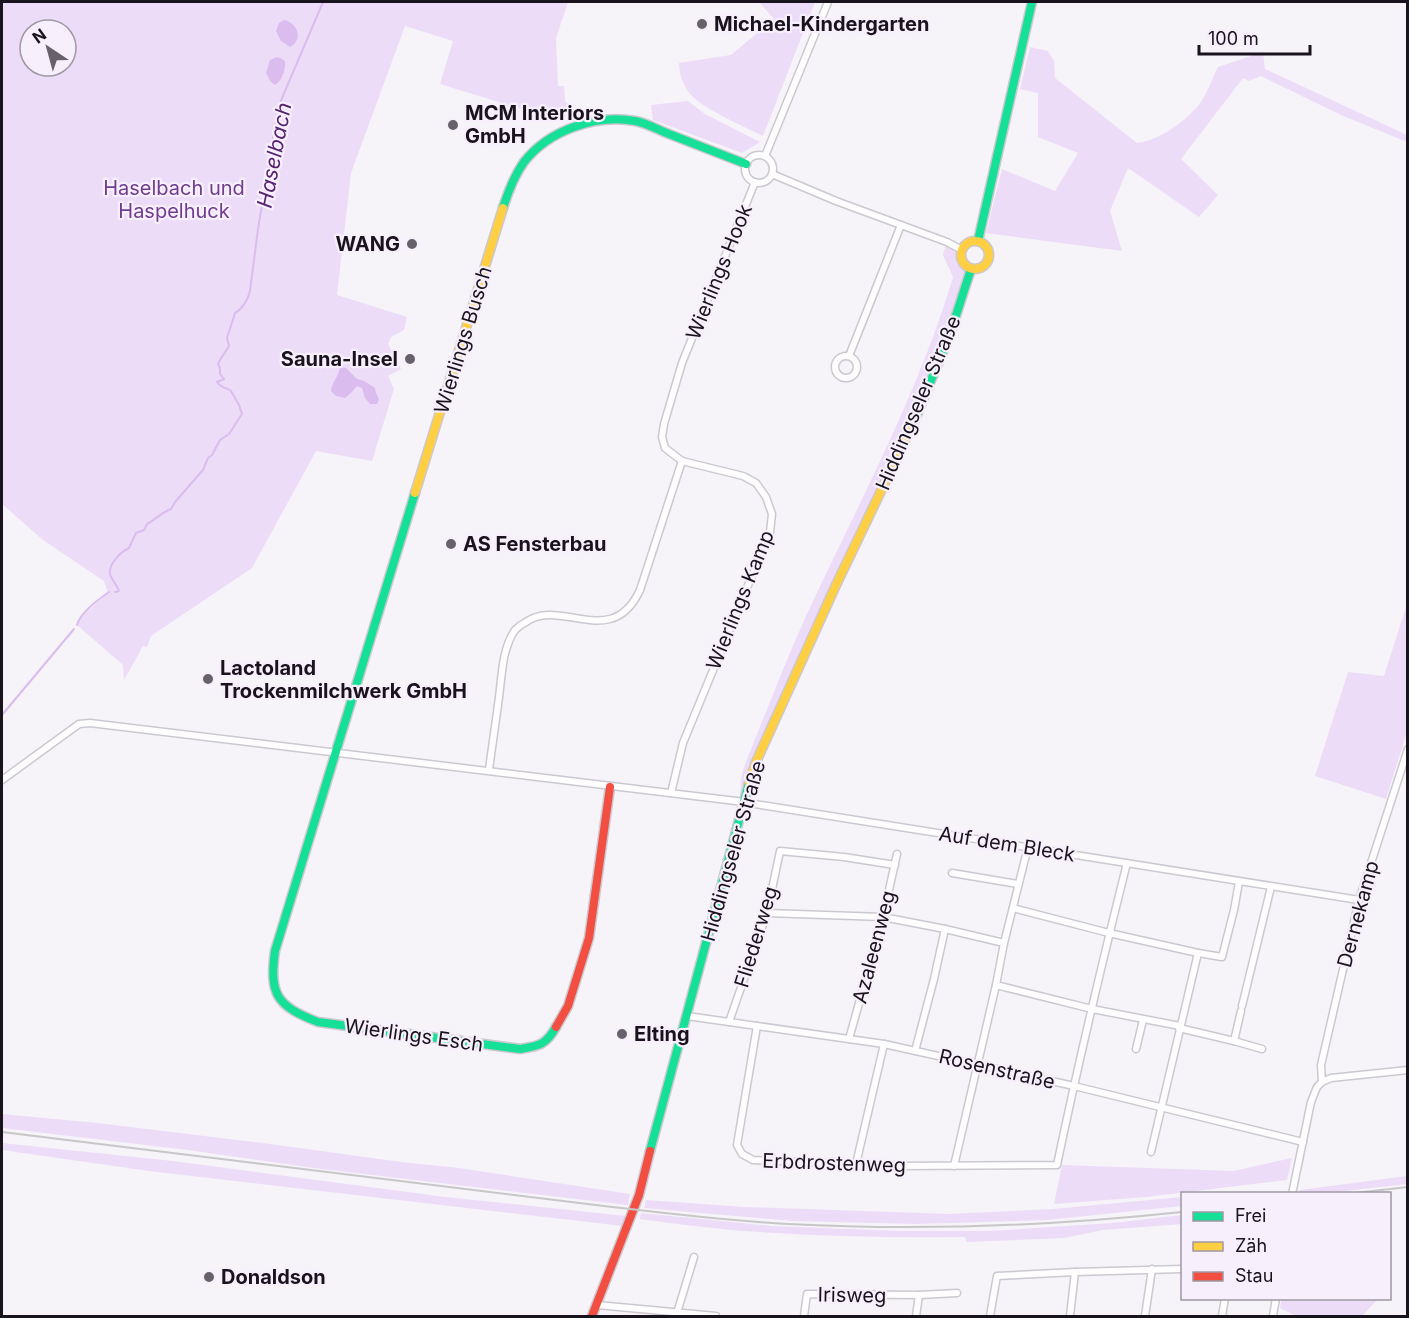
<svg xmlns="http://www.w3.org/2000/svg" width="1409" height="1318" viewBox="0 0 1409 1318" font-family="Inter,sans-serif">
<style>
.green{fill:#eddcf8;fill-rule:evenodd}
.water{fill:#dabcee}
.lines{fill:none;stroke-linecap:round;stroke-linejoin:round}
.stream{stroke:#dabcee;stroke-width:2}
.street-casing{stroke:#ccc8cf;stroke-width:9}
.fast-casing{stroke:#ccc8cf;stroke-width:11}
.slow-casing{stroke:#ccc8cf;stroke-width:11}
.jam-casing{stroke:#ccc8cf;stroke-width:11}
.street{stroke:#fefdfe;stroke-width:6}
.fast{stroke:#16e098;stroke-width:8}
.slow{stroke:#ffcf43;stroke-width:8}
.jam{stroke:#f24e42;stroke-width:8}
.rail{stroke:#c7c6c8;stroke-width:2}
.poi-dot{fill:#66616a;stroke:#f7f0fc;stroke-width:2}
.labels{text-anchor:middle;dominant-baseline:central;stroke-width:4.5;stroke-linejoin:round;paint-order:stroke}
.poi-label{font-size:20px;font-weight:bold;fill:#19131d;stroke:#f7f0fc;text-anchor:start}
.park-label{font-size:20px;fill:#703c8e;stroke:#f7f0fc}
.street-label{font-size:20px;fill:#19131d;stroke:#f7f0fc}
.water-label{font-size:21px;font-style:italic;fill:#562373;stroke:#f7f0fc}
</style>
<rect width="100%" height="100%" fill="#f6f3f9"/>
<g class="green">
<path d="M2,2H568L556,38L558,86H564L565,101L571,107L548,117L440,84L453,41L405,26L351,173L337,295L407,317L404,330L391,337L388,344L401,369L388,376L394,389L372,461L316,451L252,568L151,636L147,647L143,646L124,680L123,665L77,625L80,618L108,593L104,581L43,540L2,504ZM30,30H66V66H30Z"/>
<path d="M759,2H815L763,136C743,126 708,111 693,97C684,88 679,75 679,63L731,55L774,19Z"/>
<path d="M1030,47L1048,51L1054,61L1055,78L1137,143C1160,140 1183,123 1198,106C1206,96 1212,79 1218,67L1263,52L1265,69L1407,135V142L1341,115L1261,76L1249,81L1243,78L1181,159L1218,195L1199,217L1128,168L1110,211L1122,251L986,233L1002,169L1055,191L1078,153L1038,137V93L1020,89Z"/>
<path d="M688,101L705,114L760,142L742,153L653,120L651,105Z"/>
<path d="M947,242L962,250C960,259 963,265 971,269L921,408L836,585L743,802C738,785 741,776 747,759C766,712 785,663 806,616C858,504 918,395 953,277L943,255Z"/>
<path d="M1407,604V732L1386,799L1315,776L1348,672L1384,676Z"/>
<path d="M2,1114L97,1123L263,1143L401,1162L459,1168L630,1194L628,1205L313,1168L188,1150L2,1128Z"/>
<path d="M2,1143L173,1161L445,1197L627,1216L623,1226L149,1171L2,1150Z"/>
<path d="M1292,1158L1287,1180L1146,1197L1054,1204L1062,1165L1233,1171Z"/>
<path d="M1407,1176V1184L1327,1193H1299L1300,1190Z"/>
<path d="M1182,1197V1206L1047,1220L916,1224L793,1221L644,1208L646,1200L744,1207L949,1214L1053,1209Z"/>
<path d="M641,1213L771,1226L901,1231H991L1112,1223L1182,1215V1224L1103,1230L1064,1238L967,1242L965,1237H959C883,1238 807,1236 731,1230C700,1227 670,1223 640,1219Z"/>
<path d="M1282,1299V1298L1378,1299L1362,1316H1296L1280,1308Z"/>
</g>
<g class="water">
<path d="M284,20C297,22 304,40 290,47L281,41L276,31L279,23Z"/>
<path d="M277,57L280,58L285,61C286,69 282,81 275,85L271,82L266,73L270,60Z"/>
<path d="M340,367L346,368L357,379L364,381L375,388L376,393L379,399L377,404H370L365,398L362,388L357,386L351,393L345,398L336,396L331,391C332,382 338,378 340,367Z"/>
</g>
<g class="lines">
<g class="stream">
<path d="M115,592L119,591C117,585 111,579 110,574C108,564 122,551 129,548L136,533L144,530L147,524C156,519 162,512 171,509L175,502L203,470L208,458L212,455L220,440L229,434L242,414L239,405L231,391C227,387 223,390 217,382L224,379L220,374V368L218,364C221,357 225,353 229,346L227,338L235,313C242,309 248,300 250,291L258,229L277,115L282,98L323,2"/>
<path d="M77,625C80,613 99,599 109,592"/>
<path d="M2,715L74,629"/>
</g>
<defs>
<g id="street">
<circle cx="759" cy="169" r="14"/>
<path d="M765,156L828,2"/>
<path d="M772,174L836,201L947,242L962,250"/>
<circle cx="846" cy="367" r="11"/>
<path d="M849,356L901,225"/>
<path d="M489,770C492,746 496,721 499,697C502,675 502,649 515,630C518,627 522,624 526,622C560,597 612,651 640,590L682,461"/>
<path d="M2,780L79,724L90,723L736,801L1359,900"/>
<path d="M671,793L683,743L770,532L772,514L766,497L756,483L743,476L682,461L665,448L662,437L664,424L682,363L755,182"/>
<path d="M952,873L1018,884"/>
<path d="M1013,908L1109,933L1198,953"/>
<path d="M767,913L883,917L945,929L1004,943"/>
<path d="M996,985L1092,1009L1180,1026"/>
<path d="M1242,1006L1271,887"/>
<path d="M687,1016L884,1044L1074,1086L1303,1142"/>
<path d="M729,1022L767,913L780,851L844,857L895,865"/>
<path d="M757,1026L737,1145L742,1154L753,1160L898,1166L1057,1165C1078,1064 1102,963 1127,863"/>
<path d="M1179,1028L1234,1041L1262,1049"/>
<path d="M849,1039L883,917L897,854"/>
<path d="M1234,1041L1241,1011"/>
<path d="M1136,1049L1143,1020"/>
<path d="M915,1051L934,979L945,929"/>
<path d="M1322,1082L1321,1065L1359,900L1408,749"/>
<path d="M1151,1152L1198,953L1222,957L1234,910L1239,882"/>
<path d="M856,1164L884,1044"/>
<path d="M954,1166L996,985L1004,943L1028,847"/>
<path d="M1292,1194L1311,1102L1317,1087L1322,1082L1331,1078L1408,1070"/>
<path d="M919,1295L957,1293"/>
<path d="M597,1305L716,1316"/>
<path d="M677,1313L694,1257"/>
<path d="M804,1316L807,1294L919,1295L916,1316"/>
<path d="M990,1316L997,1276L1075,1272L1182,1269"/>
<path d="M1070,1316L1075,1272"/>
<path d="M1145,1316L1152,1269"/>
<path d="M1222,1316L1225,1298"/>
<path d="M1273,1316L1276,1298"/>
</g>
<g id="fast">
<path d="M503,208C508,192 514,176 524,162C549,130 596,114 635,121C647,123 658,130 669,134C695,144 720,154 746,164"/>
<path d="M978,241L1032,2"/>
<path d="M914,422L950,334L971,269"/>
<path d="M415,493L275,951C269,995 277,1006 318,1022L520,1049C539,1046 546,1045 556,1027"/>
<path d="M650,1151L749,783"/>
</g>
<g id="slow">
<circle cx="975" cy="255" r="14"/>
<path d="M415,493L503,208"/>
<path d="M749,783L756,762L836,585L914,422"/>
</g>
<g id="jam">
<path d="M556,1027L568,1006L589,938L610,787"/>
<path d="M592,1316L639,1195L650,1151"/>
</g>
</defs>
<use href="#street" class="street-casing"/>
<use href="#fast" class="fast-casing"/>
<use href="#slow" class="slow-casing"/>
<use href="#jam" class="jam-casing"/>
<use href="#street" class="street"/>
<use href="#fast" class="fast"/>
<use href="#slow" class="slow"/>
<use href="#jam" class="jam"/>
<g class="rail">
<path d="M2,1132L612,1207C671,1214 729,1221 788,1224C920,1231 1051,1226 1182,1212"/>
<path d="M1346,1194L1408,1187"/>
</g>
</g>
<g class="poi-dot">
<circle cx="702" cy="24" r="6"/>
<circle cx="453" cy="125" r="6"/>
<circle cx="412" cy="244" r="6"/>
<circle cx="410" cy="359" r="6"/>
<circle cx="451" cy="544" r="6"/>
<circle cx="208" cy="679" r="6"/>
<circle cx="622" cy="1034" r="6"/>
<circle cx="209" cy="1277" r="6"/>
</g>
<g class="labels">
<g class="poi-label">
<text x="714" y="24">Michael-Kindergarten</text>
<text x="465" y="113">MCM Interiors<tspan x="465" dy="23">GmbH</tspan></text>
<text x="400" y="244" text-anchor="end">WANG</text>
<text x="398" y="359" text-anchor="end">Sauna-Insel</text>
<text x="463" y="544">AS Fensterbau</text>
<text x="220" y="668">Lactoland<tspan x="220" dy="23">Trockenmilchwerk GmbH</tspan></text>
<text x="634" y="1034">Elting</text>
<text x="221" y="1277">Donaldson</text>
</g>
<g class="park-label">
<text x="174" y="188">Haselbach und<tspan x="174" dy="23">Haspelhuck</tspan></text>
</g>
<g class="street-label">
<text transform="translate(719 272) rotate(-68)">Wierlings Hook</text>
<text transform="translate(463 340) rotate(-73)">Wierlings Busch</text>
<text transform="translate(918 403) rotate(-67)">Hiddingseler Straße</text>
<text transform="translate(740 600) rotate(-68)">Wierlings Kamp</text>
<text transform="translate(1007 844) rotate(9)">Auf dem Bleck</text>
<text transform="translate(733 851) rotate(-74)">Hiddingseler Straße</text>
<text transform="translate(1358 914) rotate(-75)">Dernekamp</text>
<text transform="translate(756 937) rotate(-73)">Fliederweg</text>
<text transform="translate(874 947) rotate(-75)">Azaleenweg</text>
<text transform="translate(414 1035) rotate(8)">Wierlings Esch</text>
<text transform="translate(997 1069) rotate(13)">Rosenstraße</text>
<text transform="translate(834 1163) rotate(2)">Erbdrostenweg</text>
<text transform="translate(852 1295) rotate(1)">Irisweg</text>
</g>
<g class="water-label">
<text transform="translate(274 155) rotate(-79)">Haselbach</text>
</g>
</g>
<rect width="1409" height="1318" fill="none" stroke="#19131d" stroke-width="6"/>
<rect x="1181" y="1192" width="210" height="108" fill="#f7f0fc" stroke="#9e98a3" stroke-width="1.5"/>
<rect x="1193" y="1212" width="30" height="9" fill="#16e098" stroke="#9e98a3" stroke-width="1.5"/>
<text x="1235" y="1222" font-size="18" fill="#19131d">Frei</text>
<rect x="1193" y="1242" width="30" height="9" fill="#ffcf43" stroke="#9e98a3" stroke-width="1.5"/>
<text x="1235" y="1252" font-size="18" fill="#19131d">Zäh</text>
<rect x="1193" y="1272" width="30" height="9" fill="#f24e42" stroke="#9e98a3" stroke-width="1.5"/>
<text x="1235" y="1282" font-size="18" fill="#19131d">Stau</text>
<g transform="translate(48 48) rotate(324)"><circle r="28" fill="#f7f0fc" stroke="#9e98a3" stroke-width="1.5"/>
<path d="M0-4.5L10 22L0 15L-10 22Z" fill="#66616a"/>
<text y="-9" font-size="16" font-weight="bold" text-anchor="middle" fill="#19131d">N</text>
</g>
<path d="M1199 45v9h111v-9" fill="none" stroke="#19131d" stroke-width="3"/>
<text x="1208" y="45" font-size="18" fill="#19131d" stroke="#f7f0fc" stroke-width="4.5" paint-order="stroke">100 m</text>
</svg>
